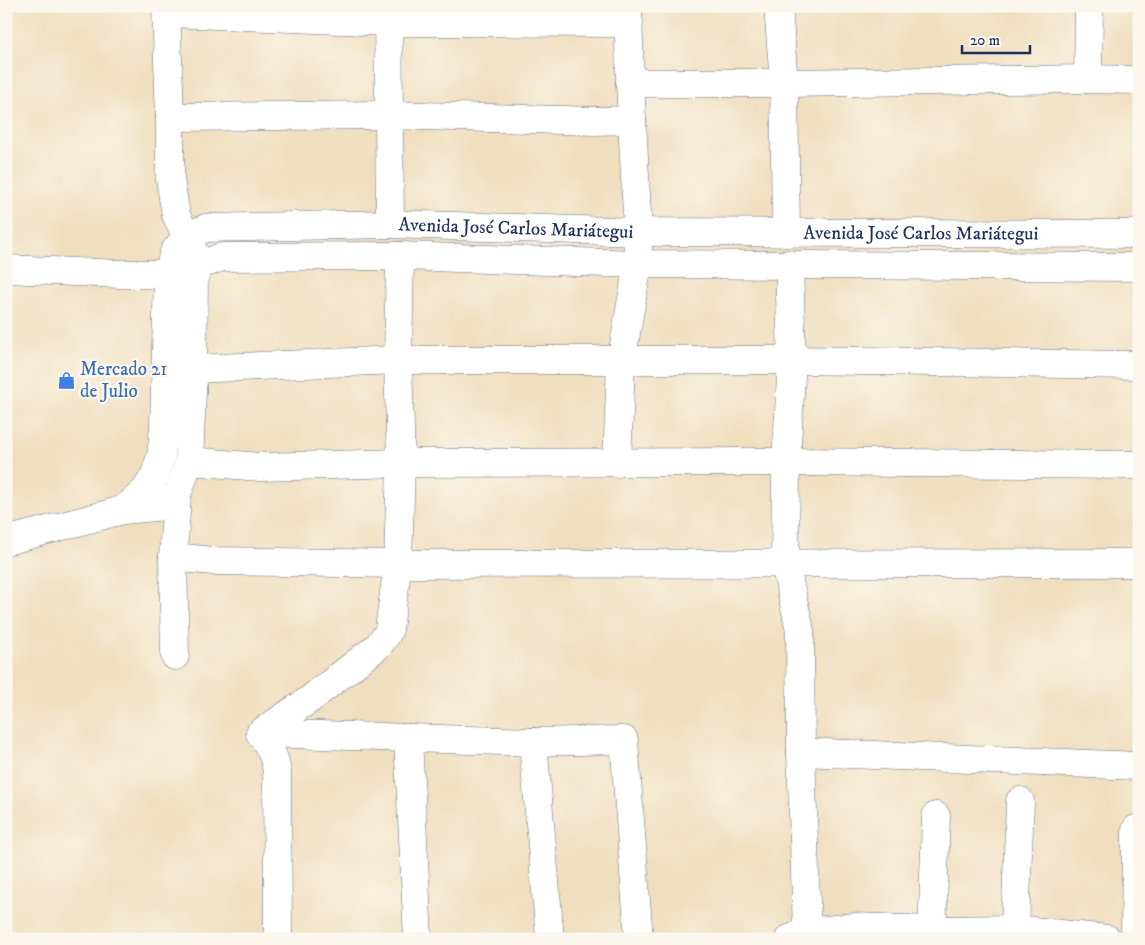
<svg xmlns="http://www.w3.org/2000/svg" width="1145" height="945" viewBox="0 0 1145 945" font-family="'IM FELL DW Pica',serif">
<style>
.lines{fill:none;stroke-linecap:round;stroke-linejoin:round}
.minor-casing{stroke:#666d80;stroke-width:29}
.minor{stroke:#fff;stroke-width:28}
.labels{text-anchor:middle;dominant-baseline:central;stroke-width:4.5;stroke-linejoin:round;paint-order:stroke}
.street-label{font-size:19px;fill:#1b2f5e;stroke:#fbf7ec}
.shop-label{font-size:19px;fill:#366cbe;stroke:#fbf7ec;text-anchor:start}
</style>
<rect width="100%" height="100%" fill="#fbf7ec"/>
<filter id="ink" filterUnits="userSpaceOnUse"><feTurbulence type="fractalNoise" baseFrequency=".02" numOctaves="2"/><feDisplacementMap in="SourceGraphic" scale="10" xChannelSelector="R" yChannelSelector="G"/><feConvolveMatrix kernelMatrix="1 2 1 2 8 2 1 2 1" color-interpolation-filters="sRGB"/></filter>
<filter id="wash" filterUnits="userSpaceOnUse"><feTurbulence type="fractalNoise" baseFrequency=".0096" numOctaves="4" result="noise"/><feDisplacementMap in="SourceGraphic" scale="20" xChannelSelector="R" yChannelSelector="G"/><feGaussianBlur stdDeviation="1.12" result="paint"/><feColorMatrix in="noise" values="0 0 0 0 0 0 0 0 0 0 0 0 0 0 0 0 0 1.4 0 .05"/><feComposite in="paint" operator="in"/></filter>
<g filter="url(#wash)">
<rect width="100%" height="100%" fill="#f0dfbf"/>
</g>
<g filter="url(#ink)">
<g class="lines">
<defs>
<g id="minor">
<path d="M166,6L170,117V179L176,215L194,252"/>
<path d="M388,6L390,224"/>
<path d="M778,6L784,83L786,233"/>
<path d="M167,13L389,22L629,23"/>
<path d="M1088,79L1089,6"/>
<path d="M630,83H784L1088,79L1139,80"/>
<path d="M170,117L388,115L594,121L632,120"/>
<path d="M789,264L792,360L786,462L785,564L800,630L801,752L807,932"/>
<path d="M6,269L120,274H168L185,276"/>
<path d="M193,369L398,360H792L1139,365"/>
<path d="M189,461L260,467L401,463L786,462L1139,465"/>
<path d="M617,463L621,362L638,264V232L630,83L628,6"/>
<path id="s1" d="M123,510L144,492L154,477L161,456L164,427L168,274L174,252L186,237L206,228L390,224L638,232L1139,234"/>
<path d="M6,541L123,510L156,507L177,495L189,461L193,369L194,277L200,265L222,257L400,256L638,264L1139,267"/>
<path d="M173,557L213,561L398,564L1139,563"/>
<path d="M175,656L173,557L177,495"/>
<path d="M260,733L533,742L624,740L639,939"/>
<path d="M408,738L418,939"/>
<path d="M533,742L550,939"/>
<path d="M801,752L1139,766"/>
<path d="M1015,929L1020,801"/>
<path d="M278,939L277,771C275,756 269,745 260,733L309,700L378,646L387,634L389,629L398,564L401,463L398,360L400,256"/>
<path d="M789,939L807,932L855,927L932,930L1015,929L1107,939"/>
<path d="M932,939L936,816"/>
<path d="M1135,939L1136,829"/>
</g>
</defs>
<use href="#minor" class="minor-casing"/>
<use href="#minor" class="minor"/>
</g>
</g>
<defs>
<symbol id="shop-bare" viewBox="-9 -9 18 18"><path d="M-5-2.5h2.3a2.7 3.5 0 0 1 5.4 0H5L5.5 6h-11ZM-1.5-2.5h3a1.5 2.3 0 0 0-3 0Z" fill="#3f7fe0" stroke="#fbf7ec" stroke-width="2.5" paint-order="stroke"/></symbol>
</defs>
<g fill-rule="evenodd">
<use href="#shop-bare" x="54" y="368" width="25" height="25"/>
</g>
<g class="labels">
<g class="street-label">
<text stroke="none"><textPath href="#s1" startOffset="624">Avenida José Carlos Mariátegui</textPath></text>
<text stroke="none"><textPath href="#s1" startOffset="1029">Avenida José Carlos Mariátegui</textPath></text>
</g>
<g class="shop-label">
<text x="80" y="369">Mercado 21<tspan x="80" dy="22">de Julio</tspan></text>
</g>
</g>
<rect width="1145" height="945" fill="none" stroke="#fbf7ec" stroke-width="25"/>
<path d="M962 45v8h68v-8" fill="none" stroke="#1b2f5e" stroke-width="2.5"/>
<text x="970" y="45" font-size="15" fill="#1b2f5e" stroke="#fbf7ec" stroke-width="4" paint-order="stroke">20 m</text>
</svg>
